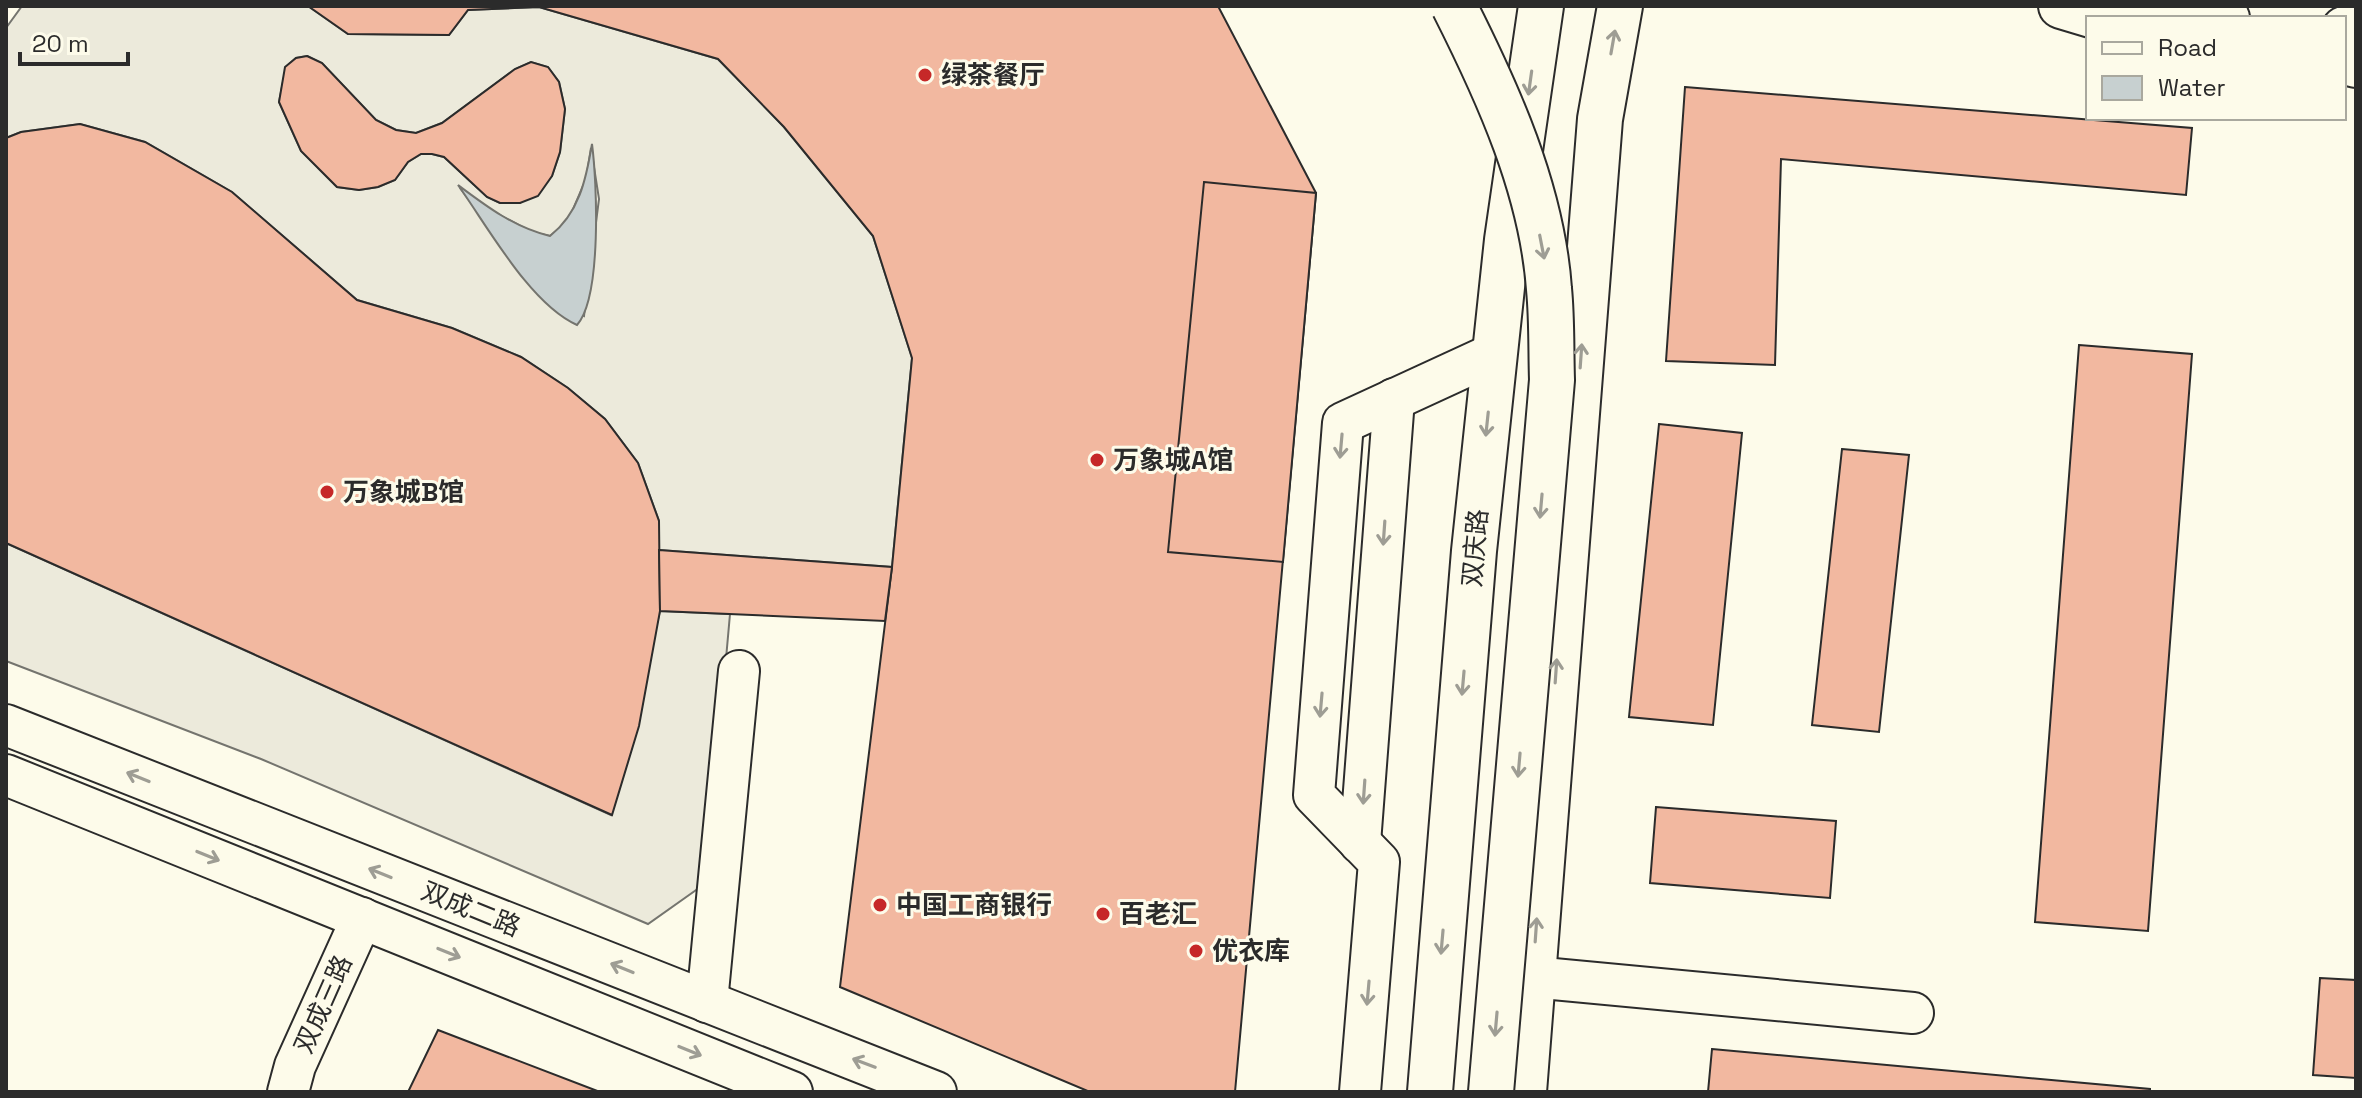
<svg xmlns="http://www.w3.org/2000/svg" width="2362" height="1098" viewBox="0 0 2362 1098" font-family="'Space Grotesk','Noto Sans SC',sans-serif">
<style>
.parking{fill:#eceadb;stroke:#74746e;stroke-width:2;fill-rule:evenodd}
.water{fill:#c7d0d0;stroke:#74746e;stroke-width:2}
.building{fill:#f2b8a0;stroke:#2b2b2b;stroke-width:2}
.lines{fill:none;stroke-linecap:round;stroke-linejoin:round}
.minor-casing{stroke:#2b2b2b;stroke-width:44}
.major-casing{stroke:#2b2b2b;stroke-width:48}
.highway-casing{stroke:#2b2b2b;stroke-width:48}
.minor{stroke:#fdfbea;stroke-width:40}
.major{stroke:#fdfbea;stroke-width:44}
.highway{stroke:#fdfbea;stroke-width:44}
.highway-bridge-casing{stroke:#2b2b2b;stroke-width:48;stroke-linecap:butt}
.highway-bridge{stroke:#fdfbea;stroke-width:44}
.oneway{stroke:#9e9d94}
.poi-dot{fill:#c62828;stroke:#fdfbea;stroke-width:3}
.labels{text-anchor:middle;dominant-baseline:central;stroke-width:6;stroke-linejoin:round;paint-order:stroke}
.poi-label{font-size:26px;font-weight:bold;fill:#2b2b2b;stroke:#fdfbea;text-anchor:start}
.street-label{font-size:26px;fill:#2b2b2b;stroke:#fdfbea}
</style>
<rect width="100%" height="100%" fill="#fdfbea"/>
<g class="parking">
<path d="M22,6H308L348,34L449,35L468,10L539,7L718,59L784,127L873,236L912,358L892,567L659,550V521L638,463L605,419L568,388L521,357L452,328L357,300L232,192L145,142L80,124L21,132L6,138V28ZM307,56L322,63L376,120L396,130L416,133L442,123L515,69L531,62L548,67L559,82L565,109L560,152L552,176L520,203H500L487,197L444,157L432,154H421L408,162L395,180L378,187L359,190L337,187L301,151L279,102L286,67L296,58ZM591,148L599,199L584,316L541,297L460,188L490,210L532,232L550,236L568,221L586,179Z"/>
<path d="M6,543L611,815L660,611L730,614L706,883L648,924L261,759L6,661Z"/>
</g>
<path class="water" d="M592,144C597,182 602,297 577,325C530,304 488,227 458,185C486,206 515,228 550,236C579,213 586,180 592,144Z"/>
<g class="building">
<path d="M308,6H1218L1316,193L1235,1092H1090L840,987L892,567L912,358L873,236L784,127L718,59L539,7L468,10L449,35L348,34Z"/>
<path d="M307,56L322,63L376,120L396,130L416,133L442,123L515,69L531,62L548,67L559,82L565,109L560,152L552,176L538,196L520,203H500L487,197L444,157L432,154H421L408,162L395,180L378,187L359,190L337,187L301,151L279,102L285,67L296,58Z"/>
<path d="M1685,87L2192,128L2186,195L1781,159L1775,365L1666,361Z"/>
<path d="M80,124L145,142L232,192L357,300L452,328L521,357L568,388L605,419L638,463L659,521L660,611L639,726L612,815L6,543V138L21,132Z"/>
<path d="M1204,182L1316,193L1283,562L1168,552Z"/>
<path d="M2079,345L2192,354L2148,931L2035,922Z"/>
<path d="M1659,424L1742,433L1713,725L1629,717Z"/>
<path d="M1842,449L1909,455L1879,732L1812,725Z"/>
<path d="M659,550L892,567L885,621L660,611Z"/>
<path d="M1656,807L1836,821L1830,898L1650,883Z"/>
<path d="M2320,978L2356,980V1078L2313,1075Z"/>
<path d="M438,1030L600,1092H408Z"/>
<path d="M1712,1049L2150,1089V1092H1708Z"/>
</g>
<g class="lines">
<defs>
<g id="minor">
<path d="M6,725L936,1092"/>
<path d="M6,775L792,1092"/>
<path d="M1360,843L1394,399"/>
<path d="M1532,977L1913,1013"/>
<path d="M707,1002L739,671"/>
<path d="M288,1092L295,1066L362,918"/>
<path d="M1360,1092L1379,862L1314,795L1343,423L1495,353"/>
</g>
<g id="major">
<path d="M2061,6L2101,18"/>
<path d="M1430,1092L1474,551L1507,240L1541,6"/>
<path d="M1524,1092L1600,119L1620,6"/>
</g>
<g id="highway">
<path d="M2137,7L2227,18"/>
<path d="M2344,29L2356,30"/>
<path d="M2344,62L2356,65"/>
</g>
</defs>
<use href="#minor" class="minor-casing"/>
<use href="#major" class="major-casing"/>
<use href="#highway" class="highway-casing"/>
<use href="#minor" class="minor"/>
<use href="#major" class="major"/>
<use href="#highway" class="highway"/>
<defs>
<g id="highway-bridge">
<path d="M1454,6C1498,93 1542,190 1549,289C1552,319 1551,350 1552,380L1491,1092"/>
<path d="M2151,11L2176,18"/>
</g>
</defs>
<use href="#highway-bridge" class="highway-bridge-casing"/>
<use href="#highway-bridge" class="highway-bridge"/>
</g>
<defs><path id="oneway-shaft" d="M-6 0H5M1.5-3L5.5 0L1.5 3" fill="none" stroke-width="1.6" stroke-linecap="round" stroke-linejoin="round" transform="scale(2)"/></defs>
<g class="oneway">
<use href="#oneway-shaft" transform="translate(1613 42) rotate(-80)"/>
<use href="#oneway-shaft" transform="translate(1530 83) rotate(98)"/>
<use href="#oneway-shaft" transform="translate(1542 247) rotate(79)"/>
<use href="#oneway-shaft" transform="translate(1581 356) rotate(-86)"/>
<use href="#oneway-shaft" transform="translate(1487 424) rotate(96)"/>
<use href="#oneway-shaft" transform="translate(1341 446) rotate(95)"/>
<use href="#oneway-shaft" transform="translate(1541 506) rotate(95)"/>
<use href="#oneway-shaft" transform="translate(1384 533) rotate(94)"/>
<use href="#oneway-shaft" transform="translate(1556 671) rotate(-86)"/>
<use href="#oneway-shaft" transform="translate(1463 683) rotate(95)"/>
<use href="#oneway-shaft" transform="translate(1321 705) rotate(95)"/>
<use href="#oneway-shaft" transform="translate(1519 765) rotate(95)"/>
<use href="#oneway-shaft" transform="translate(138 777) rotate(-158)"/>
<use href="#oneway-shaft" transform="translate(1364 792) rotate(94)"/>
<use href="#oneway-shaft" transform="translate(208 856) rotate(22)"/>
<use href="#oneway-shaft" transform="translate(380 873) rotate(-158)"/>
<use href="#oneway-shaft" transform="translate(1536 930) rotate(-86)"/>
<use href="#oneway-shaft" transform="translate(1442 942) rotate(95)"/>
<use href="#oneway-shaft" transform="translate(449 953) rotate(22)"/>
<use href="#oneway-shaft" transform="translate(622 968) rotate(-158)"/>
<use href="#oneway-shaft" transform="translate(1368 993) rotate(95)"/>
<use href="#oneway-shaft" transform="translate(1496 1024) rotate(95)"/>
<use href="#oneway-shaft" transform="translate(690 1051) rotate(22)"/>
<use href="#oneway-shaft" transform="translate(864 1063) rotate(-159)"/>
</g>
<g class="poi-dot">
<circle cx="925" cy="75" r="8"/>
<circle cx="1097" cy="460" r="8"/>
<circle cx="327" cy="492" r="8"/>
<circle cx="880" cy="905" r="8"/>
<circle cx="1103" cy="914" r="8"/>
<circle cx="1196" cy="951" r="8"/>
</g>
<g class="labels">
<g class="poi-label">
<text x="941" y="75">绿茶餐厅</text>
<text x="1113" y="460">万象城A馆</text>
<text x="343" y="492">万象城B馆</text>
<text x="896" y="905">中国工商银行</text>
<text x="1119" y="914">百老汇</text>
<text x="1212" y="951">优衣库</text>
</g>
<g class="street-label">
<text transform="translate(1475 548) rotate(-85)">双庆路</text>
<text transform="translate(471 909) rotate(22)">双成二路</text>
<text transform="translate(323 1004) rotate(-66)">双成三路</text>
</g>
</g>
<rect width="2362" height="1098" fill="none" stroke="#2b2b2b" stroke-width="16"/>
<rect x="2086" y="16" width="260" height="104" fill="#fdfbea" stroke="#a9a89e" stroke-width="2"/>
<rect x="2102" y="42" width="40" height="12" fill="#fdfbea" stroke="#a9a89e" stroke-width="2"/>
<text x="2158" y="56" font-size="24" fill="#2b2b2b">Road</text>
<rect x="2102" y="76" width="40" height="24" fill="#c7d0d0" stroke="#a9a89e" stroke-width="2"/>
<text x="2158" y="96" font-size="24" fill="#2b2b2b">Water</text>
<path d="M20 52v12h108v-12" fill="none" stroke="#2b2b2b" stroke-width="4"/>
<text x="32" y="52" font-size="24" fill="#2b2b2b" stroke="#fdfbea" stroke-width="6" paint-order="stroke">20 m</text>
</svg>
